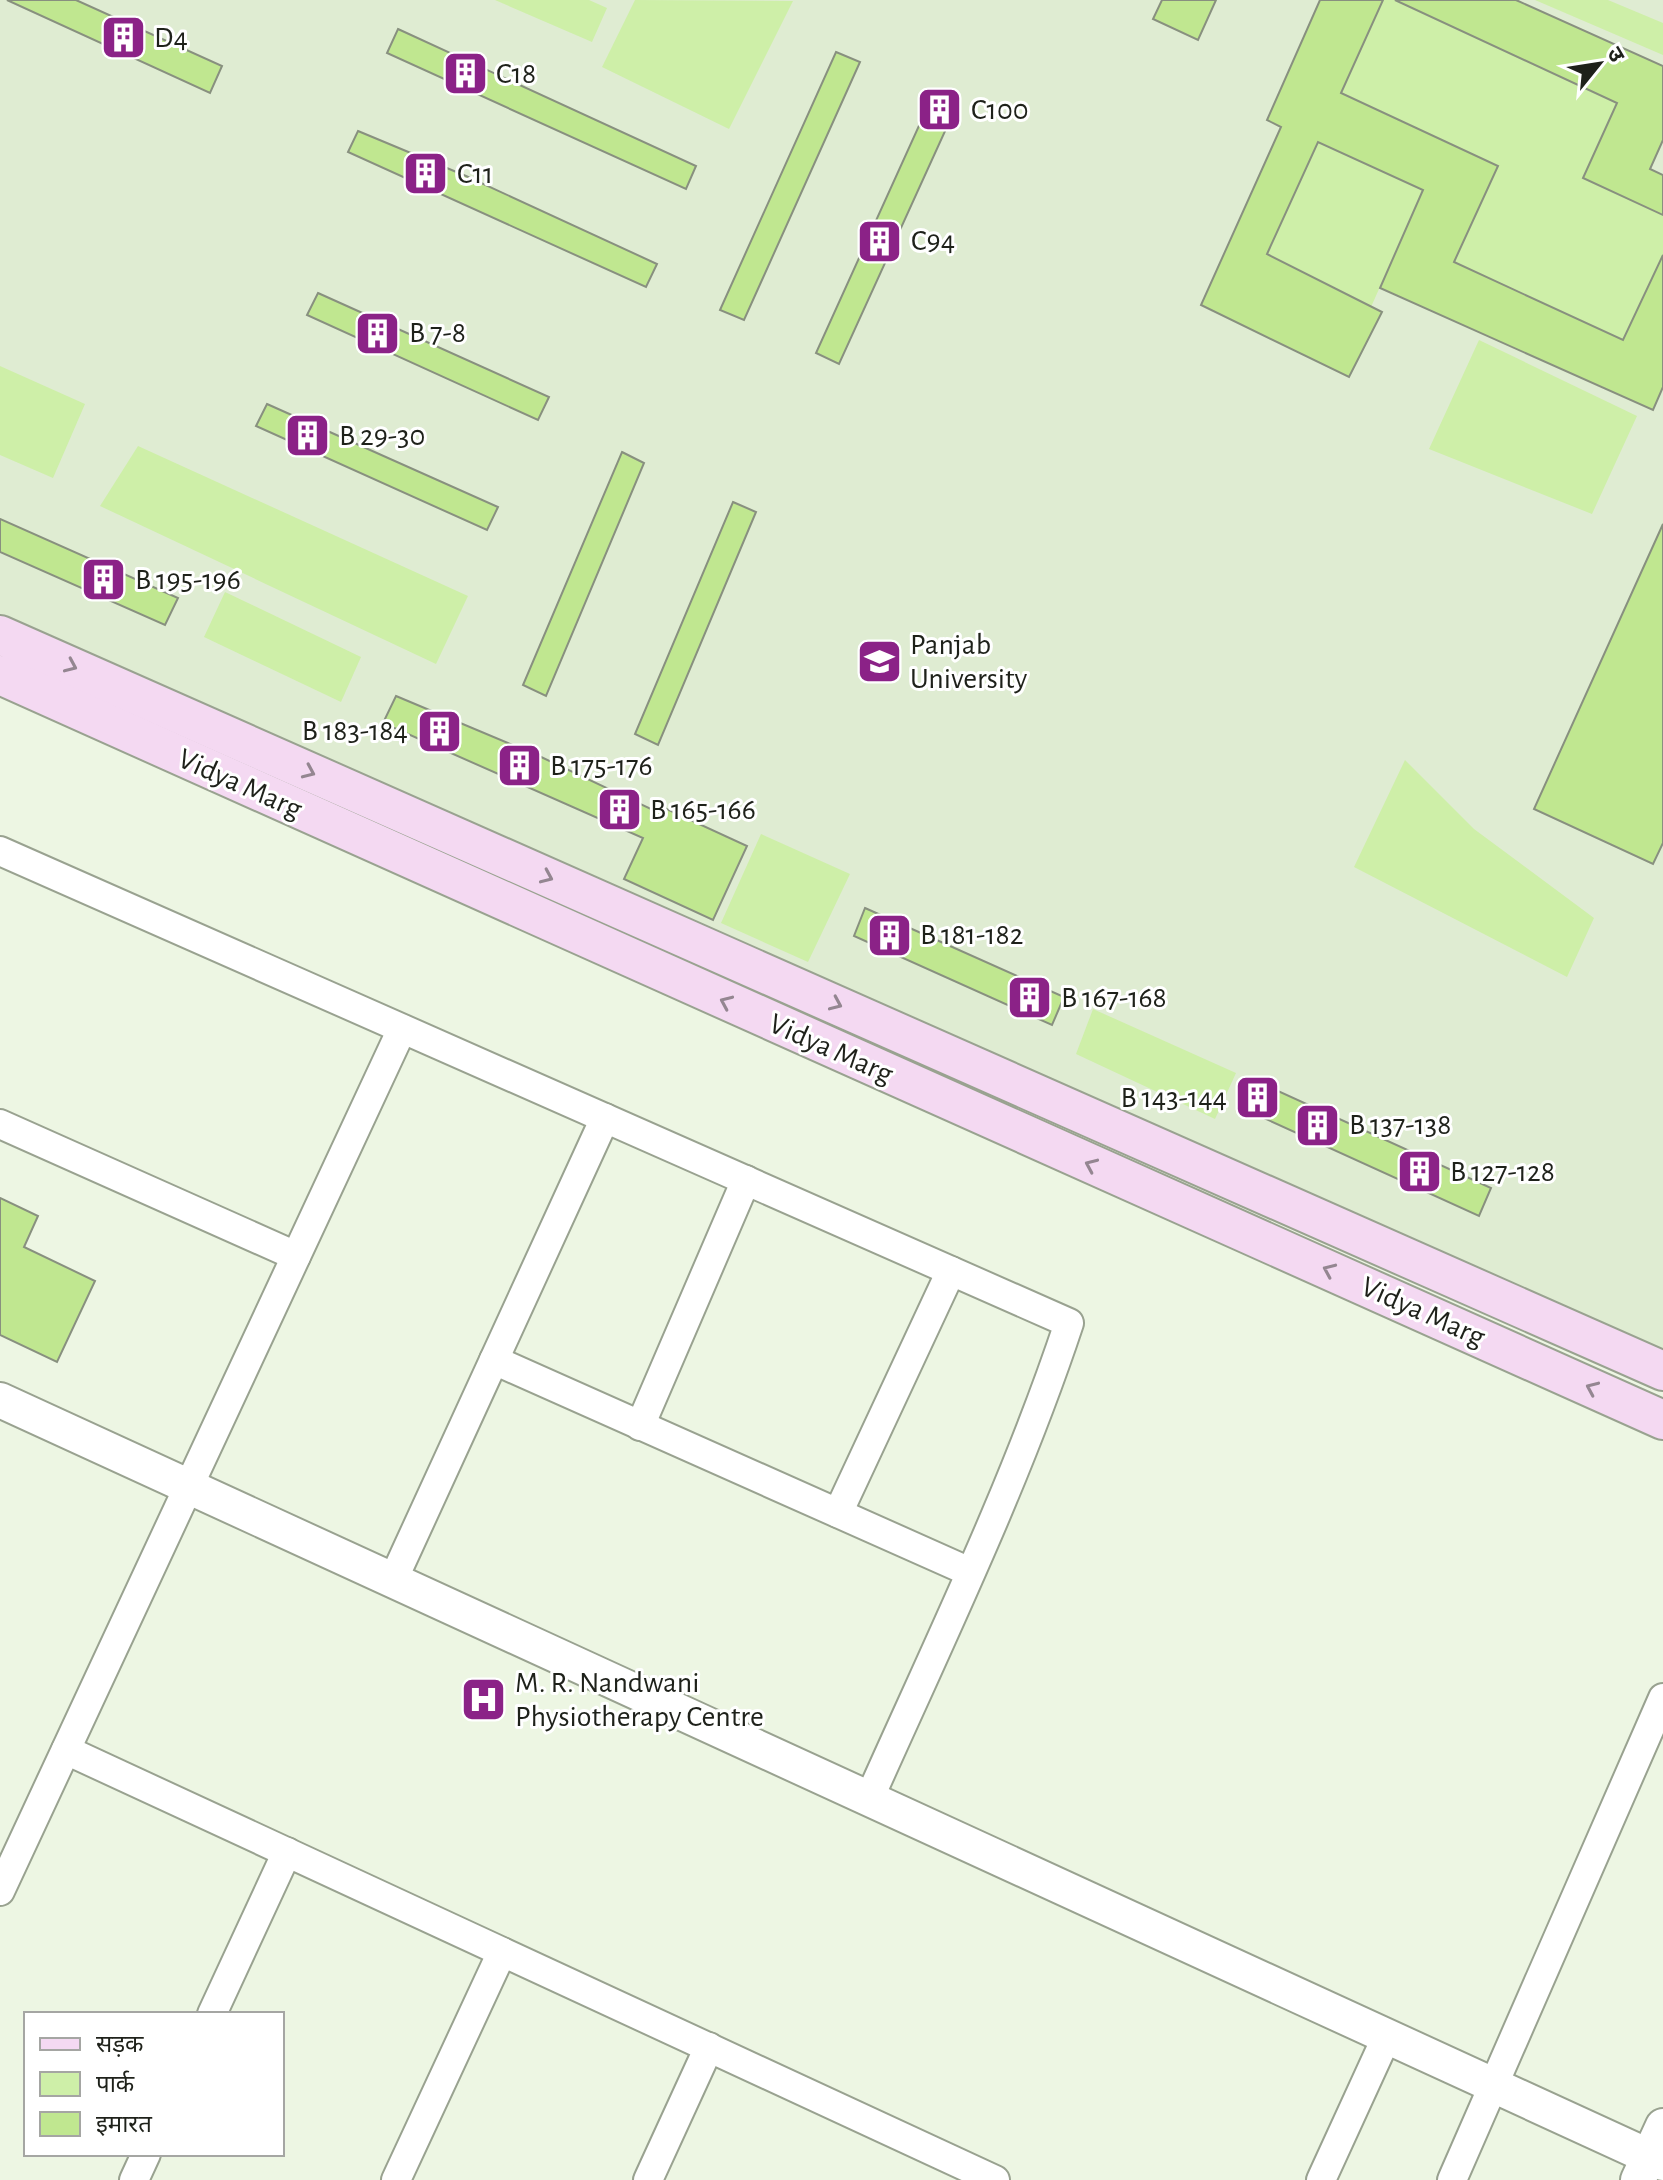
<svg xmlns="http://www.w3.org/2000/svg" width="1663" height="2180" viewBox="0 0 1663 2180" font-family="'Alegreya Sans','Noto Sans Devanagari',sans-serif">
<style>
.built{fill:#dfecd2}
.green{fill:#ceefa8}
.building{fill:#c0e790;stroke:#88907f;stroke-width:2}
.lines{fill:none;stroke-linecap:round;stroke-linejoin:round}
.minor-casing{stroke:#99a290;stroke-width:32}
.tertiary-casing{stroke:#99a290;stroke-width:38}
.secondary-casing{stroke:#99a290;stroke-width:42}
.minor{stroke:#fff;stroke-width:28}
.tertiary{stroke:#fff;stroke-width:34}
.secondary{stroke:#f4d9f2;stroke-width:38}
.oneway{stroke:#948691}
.labels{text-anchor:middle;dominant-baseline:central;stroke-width:6;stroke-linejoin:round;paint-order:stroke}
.poi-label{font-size:30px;fill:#1e211a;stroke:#fff;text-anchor:start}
.street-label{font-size:30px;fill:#1e211a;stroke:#fff}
</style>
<rect width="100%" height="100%" fill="#edf6e3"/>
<path class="built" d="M0,0H1663V1350L1467,1270L0,620Z"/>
<g class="green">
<path d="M495,0H589L607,8L592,42Z"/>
<path d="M635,0L793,1L729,129L602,67Z"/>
<path d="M1383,0H1395L1617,103L1663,215V255L1623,340L1454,262L1498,166L1341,93Z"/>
<path d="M1535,0H1608L1663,23V55Z"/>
<path d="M1318,142L1423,190L1371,307L1267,254Z"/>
<path d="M1479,340L1637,416L1592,514L1429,449Z"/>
<path d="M0,366L85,404L53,478L0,455Z"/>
<path d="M138,446L468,596L436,664L100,506Z"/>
<path d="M225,592L361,657L341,702L204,637Z"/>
<path d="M1405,760L1474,829L1594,918L1567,977L1354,867Z"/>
<path d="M761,834L850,874L808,962L721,923Z"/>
<path d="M1093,1009L1236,1073L1215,1119L1076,1054Z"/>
</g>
<g class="building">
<path d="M7,0H76L222,66L210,93Z"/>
<path d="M1162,0H1216L1198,40L1153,19Z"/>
<path d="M1320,0H1383L1341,93L1498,166L1454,262L1623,340L1663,255V387L1653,410L1380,288L1423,190L1318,142L1267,254L1382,312L1349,377L1201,305L1281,127L1267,120Z"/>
<path d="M1395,0H1516L1663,66V140L1650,169L1663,175V215L1583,178L1617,103Z"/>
<path d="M398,29L696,166L686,189L387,53Z"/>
<path d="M836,52L860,62L744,320L720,310Z"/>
<path d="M932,97L956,107L839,364L816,353Z"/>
<path d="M358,131L466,176L657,264L646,287L348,152Z"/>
<path d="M318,293L549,397L538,420L307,315Z"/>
<path d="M267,404L498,507L487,530L256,426Z"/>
<path d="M622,452L644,463L546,696L523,685Z"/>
<path d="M733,502L756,512L658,745L635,734Z"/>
<path d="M0,519L178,598L165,625L0,552Z"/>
<path d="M1663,524V843L1653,864L1534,809Z"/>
<path d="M396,696L539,756L655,811L658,805L747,846L713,920L624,879L643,838L383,723Z"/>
<path d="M865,908L1064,997L1052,1025L854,936Z"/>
<path d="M1256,1081L1491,1188L1479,1216L1244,1109Z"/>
<path d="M0,1198L38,1216L24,1247L95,1281L57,1362L0,1335Z"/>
</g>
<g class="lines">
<defs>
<g id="minor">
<path d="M0,851L1069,1323C1015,1486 939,1642 869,1799"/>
<path d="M0,1124L296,1256"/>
<path d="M494,1360L970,1572"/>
<path d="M640,1426L746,1180"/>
<path d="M838,1513L951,1271"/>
<path d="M393,1580L605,1118"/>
<path d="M66,1750L995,2180"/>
<path d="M0,1891L402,1029"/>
<path d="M212,2014L287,1852"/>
<path d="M134,2180L146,2154"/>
<path d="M396,2180L502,1952"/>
<path d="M648,2180L709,2047"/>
<path d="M1321,2180L1387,2036"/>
<path d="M1452,2180L1663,1698"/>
</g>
<g id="tertiary">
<path d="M0,1400L1663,2163"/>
<path d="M1638,2180L1663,2126"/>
</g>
<g id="secondary">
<path d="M0,635L1663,1371"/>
<path d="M0,675L1663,1420"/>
</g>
</defs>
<use href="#minor" class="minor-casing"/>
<use href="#tertiary" class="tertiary-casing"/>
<use href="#secondary" class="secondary-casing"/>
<use href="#minor" class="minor"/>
<use href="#tertiary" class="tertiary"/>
<use href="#secondary" class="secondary"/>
</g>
<defs><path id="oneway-chevron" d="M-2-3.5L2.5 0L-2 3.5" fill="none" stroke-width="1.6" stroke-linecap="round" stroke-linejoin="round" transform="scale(2)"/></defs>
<g class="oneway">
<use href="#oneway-chevron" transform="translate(71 666) rotate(24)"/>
<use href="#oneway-chevron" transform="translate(309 772) rotate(24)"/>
<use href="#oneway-chevron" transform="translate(547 877) rotate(24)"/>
<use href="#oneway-chevron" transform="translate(726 1002) rotate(-156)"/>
<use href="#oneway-chevron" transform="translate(836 1004) rotate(24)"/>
<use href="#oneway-chevron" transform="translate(1091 1165) rotate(-156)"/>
<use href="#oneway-chevron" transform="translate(1329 1270) rotate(-156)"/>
<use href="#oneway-chevron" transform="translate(1592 1388) rotate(-156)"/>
</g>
<defs>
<symbol id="building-square" viewBox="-11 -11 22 22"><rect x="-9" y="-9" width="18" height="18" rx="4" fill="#8b2287" stroke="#fff"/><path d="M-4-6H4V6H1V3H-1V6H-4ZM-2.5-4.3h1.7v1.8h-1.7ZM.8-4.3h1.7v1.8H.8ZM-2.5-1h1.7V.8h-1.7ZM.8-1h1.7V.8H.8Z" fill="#fff"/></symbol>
<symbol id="university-square" viewBox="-11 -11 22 22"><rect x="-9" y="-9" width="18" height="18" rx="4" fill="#8b2287" stroke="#fff"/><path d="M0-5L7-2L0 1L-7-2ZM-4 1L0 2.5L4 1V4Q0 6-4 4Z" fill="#fff"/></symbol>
<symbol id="hospital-square" viewBox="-11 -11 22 22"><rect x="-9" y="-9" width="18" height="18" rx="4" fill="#8b2287" stroke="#fff"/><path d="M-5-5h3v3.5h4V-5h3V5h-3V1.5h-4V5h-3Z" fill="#fff"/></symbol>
</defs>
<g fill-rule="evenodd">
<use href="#building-square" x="98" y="12" width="51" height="51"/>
<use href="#building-square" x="440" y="48" width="51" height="51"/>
<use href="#building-square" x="914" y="84" width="51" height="51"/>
<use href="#building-square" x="400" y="148" width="51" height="51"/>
<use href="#building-square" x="854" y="216" width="51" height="51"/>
<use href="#building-square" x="352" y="308" width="51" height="51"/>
<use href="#building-square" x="282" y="410" width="51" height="51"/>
<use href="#building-square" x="78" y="554" width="51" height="51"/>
<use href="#university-square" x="854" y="636" width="51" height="51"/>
<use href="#building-square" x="414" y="706" width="51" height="51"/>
<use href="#building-square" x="494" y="740" width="51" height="51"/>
<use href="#building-square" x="594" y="784" width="51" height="51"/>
<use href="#building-square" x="864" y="910" width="51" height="51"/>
<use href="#building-square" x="1004" y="972" width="51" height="51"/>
<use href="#building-square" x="1232" y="1072" width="51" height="51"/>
<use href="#building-square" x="1292" y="1100" width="51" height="51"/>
<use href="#building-square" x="1394" y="1146" width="51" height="51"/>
<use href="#hospital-square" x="458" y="1674" width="51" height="51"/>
</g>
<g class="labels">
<g class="poi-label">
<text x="154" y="38">D4</text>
<text x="496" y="74">C18</text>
<text x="971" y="110">C100</text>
<text x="457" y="174">C11</text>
<text x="911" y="241">C94</text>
<text x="409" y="333">B 7-8</text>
<text x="339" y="436">B 29-30</text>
<text x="135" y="580">B 195-196</text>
<text x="910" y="645">Panjab<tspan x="910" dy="34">University</tspan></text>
<text x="408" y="731" text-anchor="end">B 183-184</text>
<text x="550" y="766">B 175-176</text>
<text x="650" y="810">B 165-166</text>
<text x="920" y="935">B 181-182</text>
<text x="1061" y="998">B 167-168</text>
<text x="1227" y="1098" text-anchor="end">B 143-144</text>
<text x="1349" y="1125">B 137-138</text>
<text x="1450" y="1172">B 127-128</text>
<text x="515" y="1683">M. R. Nandwani<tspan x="515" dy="34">Physiotherapy Centre</tspan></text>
</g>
<g class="street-label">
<text transform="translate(240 784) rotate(24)">Vidya Marg</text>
<text transform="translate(831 1049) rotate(24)">Vidya Marg</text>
<text transform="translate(1423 1312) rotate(24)">Vidya Marg</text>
</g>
</g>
<rect x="24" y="2012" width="260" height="144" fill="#ffffff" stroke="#a5a6a3" stroke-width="2"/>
<rect x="40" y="2038" width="40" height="12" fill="#f4d9f2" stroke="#a5a6a3" stroke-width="2"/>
<text x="96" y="2052" font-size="24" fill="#1e211a">सड़क</text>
<rect x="40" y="2072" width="40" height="24" fill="#ceefa8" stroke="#a5a6a3" stroke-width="2"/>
<text x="96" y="2092" font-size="24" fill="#1e211a">पार्क</text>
<rect x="40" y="2112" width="40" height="24" fill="#c0e790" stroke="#a5a6a3" stroke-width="2"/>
<text x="96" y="2132" font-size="24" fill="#1e211a">इमारत</text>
<g transform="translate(1599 64) rotate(60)" stroke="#ffffff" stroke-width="6" paint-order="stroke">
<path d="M0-6L14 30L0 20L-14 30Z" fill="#1e211a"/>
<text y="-12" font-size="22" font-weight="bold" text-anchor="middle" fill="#1e211a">उ</text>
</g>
</svg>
